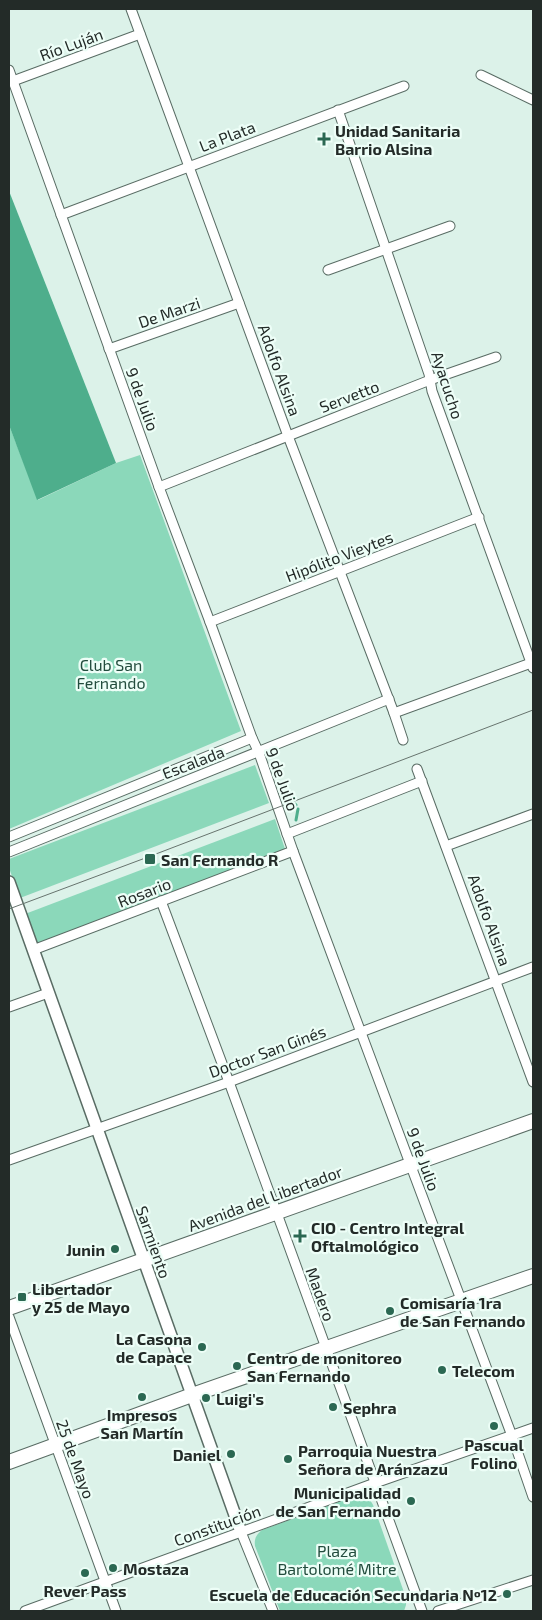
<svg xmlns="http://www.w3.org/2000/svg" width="542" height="1620" viewBox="0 0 542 1620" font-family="'Exo 2',sans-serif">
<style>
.green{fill:#8bd8ba}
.water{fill:#4eae8c}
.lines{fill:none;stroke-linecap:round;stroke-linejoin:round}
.stream{stroke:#4eae8c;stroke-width:3}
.minor-casing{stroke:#596c64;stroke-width:11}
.tertiary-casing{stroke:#596c64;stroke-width:14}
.secondary-casing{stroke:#596c64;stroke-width:16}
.minor{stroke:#fff;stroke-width:9}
.tertiary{stroke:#fff;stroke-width:11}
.secondary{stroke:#fff;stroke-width:14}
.tram{stroke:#67746e;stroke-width:1}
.poi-dot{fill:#2b6852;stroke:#edfef7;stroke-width:2}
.labels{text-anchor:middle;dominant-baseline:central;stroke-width:4.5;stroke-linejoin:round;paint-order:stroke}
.street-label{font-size:16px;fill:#232b28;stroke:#edfef7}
.poi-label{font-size:16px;font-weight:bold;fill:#232b28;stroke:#edfef7;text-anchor:start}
.park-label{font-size:16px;fill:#224c3d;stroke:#edfef7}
</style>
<rect width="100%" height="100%" fill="#dcf2e9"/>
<g class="green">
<path d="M9,425L38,500L116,463L140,455L241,731L9,829Z"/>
<path d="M255,765L269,803L20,898L9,868V859Z"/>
<path d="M275,819L285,849L36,944L25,914Z"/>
<path d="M355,1496C365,1495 370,1498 374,1507L406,1598V1605L404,1611H280L255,1546C254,1539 256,1535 262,1530Z"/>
</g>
<path class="water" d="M9,191L116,463L37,500L9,425Z"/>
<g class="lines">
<g class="stream">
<path d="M284,797L292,795L294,798"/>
<path d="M295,804L296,805"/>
<path d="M296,820L298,809"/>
</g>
<defs>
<g id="minor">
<path d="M131,9L288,436L394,713L403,740"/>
<path d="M9,70L159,487L210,622L252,738L259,753L293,851L512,1436L533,1497"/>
<path d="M481,75L533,100"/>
<path d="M13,81L140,34"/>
<path d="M338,110L429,374L432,391L533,668"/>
<path d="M61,215L404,86"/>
<path d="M328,270L450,226"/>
<path d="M109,349L239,303"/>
<path d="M159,487L430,380L496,357"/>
<path d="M210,622L479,517"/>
<path d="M394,713L531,663"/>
<path d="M417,769L533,1082"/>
<path d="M287,834L422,781"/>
<path d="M9,837L252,738"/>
<path d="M446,846L533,814"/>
<path d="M9,852L389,699"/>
<path d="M161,901L229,1082L422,1611"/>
<path d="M33,950L293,851"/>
<path d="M9,1007L48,993"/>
<path d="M9,1160L229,1082L533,967"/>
<path d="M9,1317L116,1611"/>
<path d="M241,1532L273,1611"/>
<path d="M25,1611L375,1483L533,1428"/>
<path d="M438,1611L533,1580"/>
</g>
<path id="tertiary" d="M9,882L241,1532"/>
<g id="secondary">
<path d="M9,1308L533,1121"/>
<path d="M9,1462L192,1395L533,1276"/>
</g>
</defs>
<use href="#minor" class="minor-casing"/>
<use href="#tertiary" class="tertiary-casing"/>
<use href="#secondary" class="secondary-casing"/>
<use href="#minor" class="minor"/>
<use href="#tertiary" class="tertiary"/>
<use href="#secondary" class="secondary"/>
<path class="tram" d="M9,909L148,857L533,710"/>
</g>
<g class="poi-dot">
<path d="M321.5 131.5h5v5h5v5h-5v5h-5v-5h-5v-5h5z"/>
<rect x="144" y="853" width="12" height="12" rx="2.5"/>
<path d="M297.5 1228.5h5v5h5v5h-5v5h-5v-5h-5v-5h5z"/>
<circle cx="115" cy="1249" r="5"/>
<rect x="17" y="1292" width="10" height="10" rx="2.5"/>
<circle cx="390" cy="1311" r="5"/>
<circle cx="202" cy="1347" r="5"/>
<circle cx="237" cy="1366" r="5"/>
<circle cx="442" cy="1370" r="5"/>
<circle cx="142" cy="1397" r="5"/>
<circle cx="206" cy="1398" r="5"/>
<circle cx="333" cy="1407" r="5"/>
<circle cx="494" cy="1426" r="5"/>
<circle cx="231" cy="1454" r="5"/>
<circle cx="288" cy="1459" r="5"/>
<circle cx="411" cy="1501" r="5"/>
<circle cx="113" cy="1568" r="5"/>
<circle cx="85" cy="1573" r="5"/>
<circle cx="507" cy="1594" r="5"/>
</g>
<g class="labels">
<g class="street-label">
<text transform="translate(71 44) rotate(-20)">Río Luján</text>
<text transform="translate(227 136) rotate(-21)">La Plata</text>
<text transform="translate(169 312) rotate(-19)">De Marzi</text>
<text transform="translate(280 370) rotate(70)">Adolfo Alsina</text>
<text transform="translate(448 385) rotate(72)">Ayacucho</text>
<text transform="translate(349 396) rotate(-21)">Servetto</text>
<text transform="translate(143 399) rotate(70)">9 de Julio</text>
<text transform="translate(339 556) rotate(-21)">Hipólito Vieytes</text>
<text transform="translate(193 762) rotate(-21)">Escalada</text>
<text transform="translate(283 779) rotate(70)">9 de Julio</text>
<text transform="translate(144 892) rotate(-21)">Rosario</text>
<text transform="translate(490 920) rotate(70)">Adolfo Alsina</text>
<text transform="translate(267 1051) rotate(-20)">Doctor San Ginés</text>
<text transform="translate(424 1159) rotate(70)">9 de Julio</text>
<text transform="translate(265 1198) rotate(-20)">Avenida del Libertador</text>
<text transform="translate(154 1242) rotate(71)">Sarmiento</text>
<text transform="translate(321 1294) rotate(70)">Madero</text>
<text transform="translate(76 1459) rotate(70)">25 de Mayo</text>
<text transform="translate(217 1525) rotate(-20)">Constitución</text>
</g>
<g class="poi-label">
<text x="335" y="130">Unidad Sanitaria<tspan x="335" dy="18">Barrio Alsina</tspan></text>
<text x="161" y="859">San Fernando R</text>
<text x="311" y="1227">CIO - Centro Integral<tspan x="311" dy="18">Oftalmológico</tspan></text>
<text x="105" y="1249" text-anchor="end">Junin</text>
<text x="32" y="1288">Libertador<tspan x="32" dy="18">y 25 de Mayo</tspan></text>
<text x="400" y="1302">Comisaría 1ra<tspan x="400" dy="18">de San Fernando</tspan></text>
<text x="192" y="1338" text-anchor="end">La Casona<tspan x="192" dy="18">de Capace</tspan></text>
<text x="247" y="1357">Centro de monitoreo<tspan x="247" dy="18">San Fernando</tspan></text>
<text x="452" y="1370">Telecom</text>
<text x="216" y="1398">Luigi's</text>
<text x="343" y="1407">Sephra</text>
<text x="142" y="1414" text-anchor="middle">Impresos<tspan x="142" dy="18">San Martín</tspan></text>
<text x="494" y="1444" text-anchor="middle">Pascual<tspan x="494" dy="18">Folino</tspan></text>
<text x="298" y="1450">Parroquia Nuestra<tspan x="298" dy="18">Señora de Aránzazu</tspan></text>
<text x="221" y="1454" text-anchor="end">Daniel</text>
<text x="401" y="1492" text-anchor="end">Municipalidad<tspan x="401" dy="18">de San Fernando</tspan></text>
<text x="123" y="1568">Mostaza</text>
<text x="85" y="1590" text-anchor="middle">Rever Pass</text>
<text x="497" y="1594" text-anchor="end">Escuela de Educación Secundaria Nº12</text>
</g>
<g class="park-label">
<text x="111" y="664">Club San<tspan x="111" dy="18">Fernando</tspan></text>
<text x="337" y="1550">Plaza<tspan x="337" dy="18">Bartolomé Mitre</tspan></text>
</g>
</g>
<rect width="542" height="1620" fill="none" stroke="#232b28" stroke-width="20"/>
</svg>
